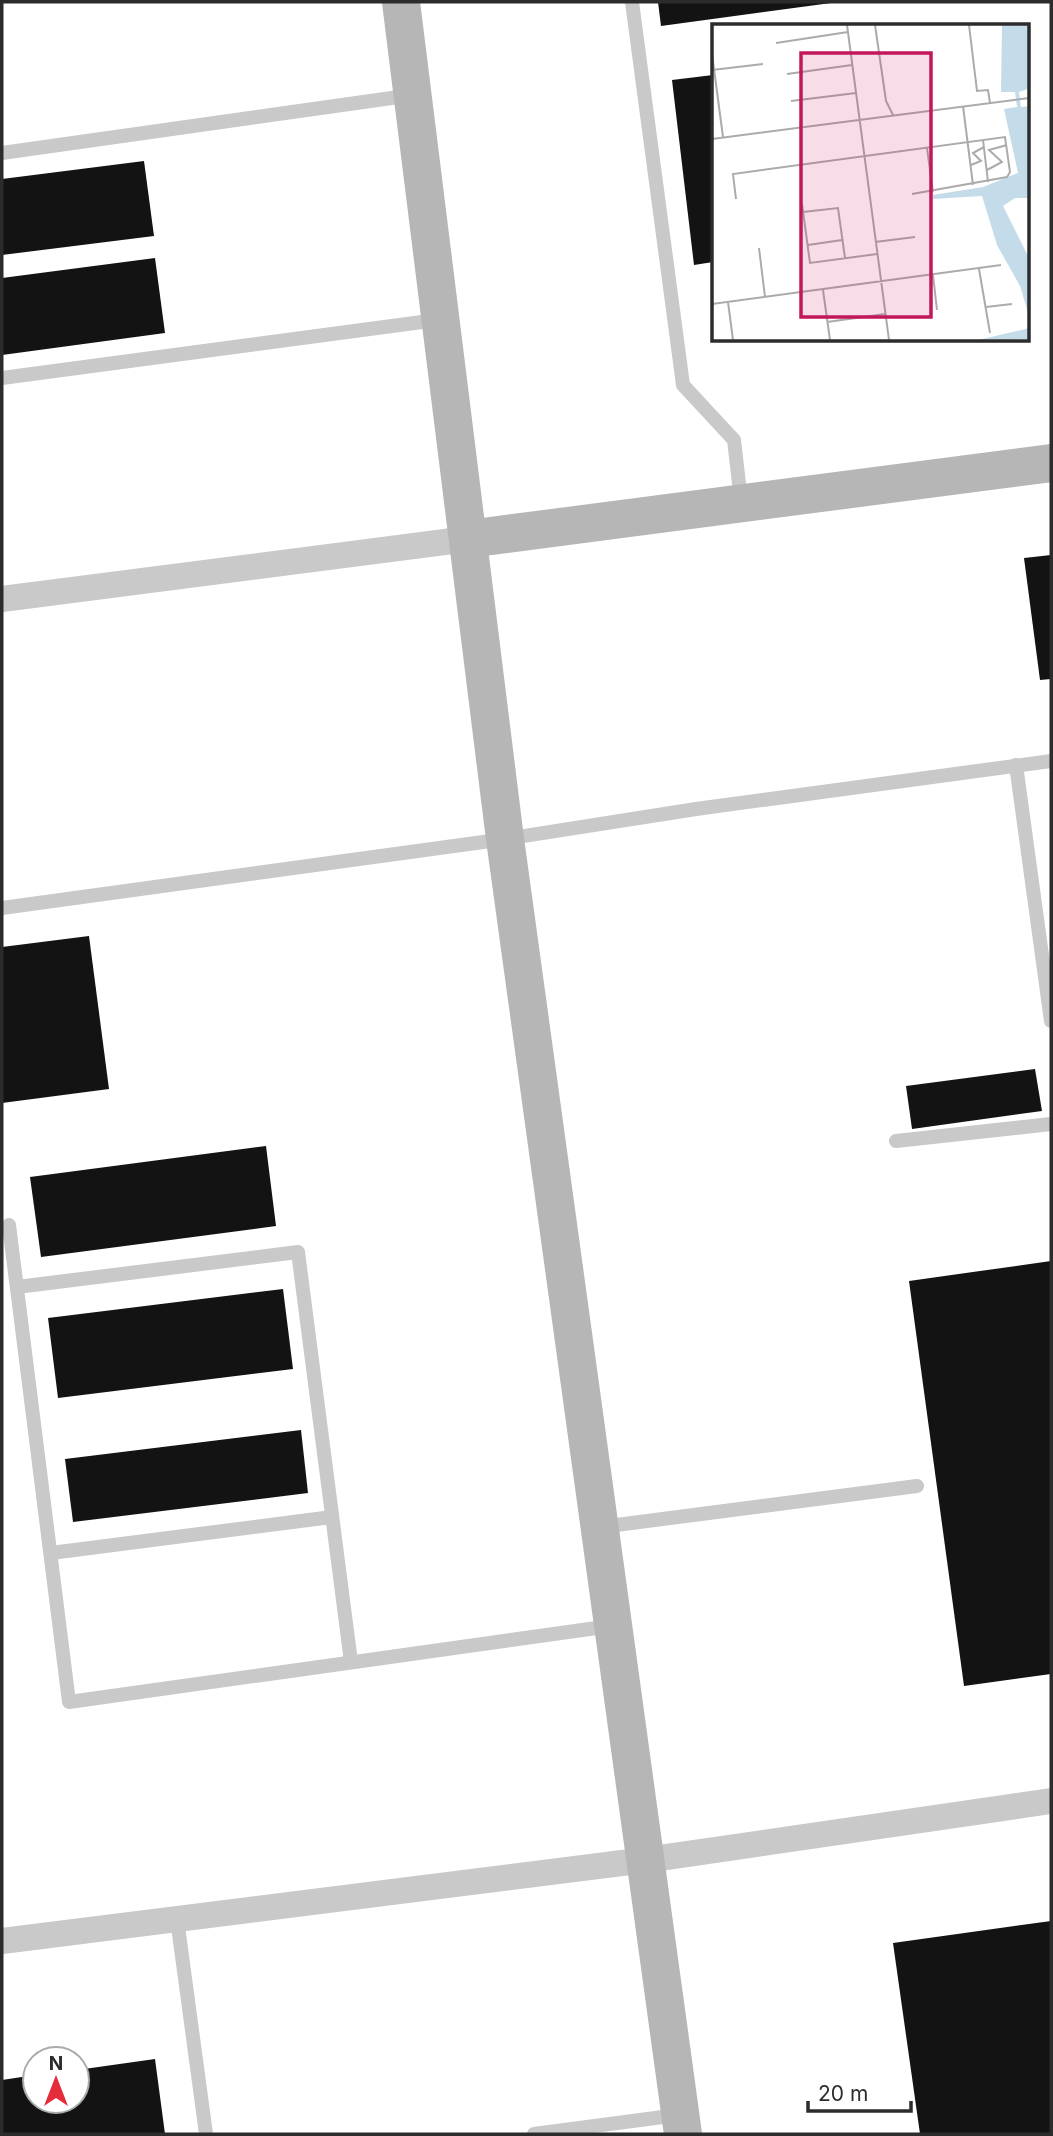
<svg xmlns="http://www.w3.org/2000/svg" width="1053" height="2136" viewBox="0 0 1053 2136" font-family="Inter,sans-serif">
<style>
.building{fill:#131313}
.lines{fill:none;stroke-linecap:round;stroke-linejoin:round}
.lane{stroke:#c9c9c9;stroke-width:14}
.street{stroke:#c9c9c9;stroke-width:26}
.secondary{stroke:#b6b6b6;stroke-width:38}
.inset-road{fill:none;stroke:#ababab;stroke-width:2}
.view{fill:#c2185b;fill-opacity:0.15;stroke:#c2185b;stroke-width:3.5}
.inset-edge{fill:none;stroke:#2c2c2c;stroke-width:3.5}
</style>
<rect width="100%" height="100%" fill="#fff"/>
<g class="building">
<path d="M658,2H831V3L661,26Z"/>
<path d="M713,75V262L694,265L672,80Z"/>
<path d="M144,161L154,236L2,255V179Z"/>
<path d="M155,258L165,333L2,355V278Z"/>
<path d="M1051,555V679L1040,680L1024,558Z"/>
<path d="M89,936L109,1089L2,1103V947Z"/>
<path d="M1035,1069L1042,1111L912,1129L906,1086Z"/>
<path d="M266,1146L276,1226L41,1257L30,1177Z"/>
<path d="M1051,1261V1674L964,1686L909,1281Z"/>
<path d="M283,1289L293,1369L58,1398L48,1318Z"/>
<path d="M301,1430L308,1493L73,1522L65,1459Z"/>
<path d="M1051,1921V2134H920L893,1943Z"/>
<path d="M155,2059L165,2134H2V2080L35,2075V2101H77V2070Z"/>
</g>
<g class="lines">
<g class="lane">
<path d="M632,2L683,385L734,440L741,501"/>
<path d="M2,153L413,95"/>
<path d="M2,378L437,320"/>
<path d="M1016,765L1051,1021"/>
<path d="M2,908L505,839L696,809L1051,761"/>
<path d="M896,1141L1051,1124"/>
<path d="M9,1225L69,1702L611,1626"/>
<path d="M17,1287L298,1252L351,1662"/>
<path d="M601,1527L917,1486"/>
<path d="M51,1553L332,1517"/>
<path d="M177,1919L206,2134"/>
<path d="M534,2134L678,2115"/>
</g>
<g class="street">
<path d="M2,599L468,539"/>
<path d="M2,1941L646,1860L1051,1801"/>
</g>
<g class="secondary">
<path d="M401,2L505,839L683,2134"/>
<path d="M468,539L1051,463"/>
</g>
</g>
<g transform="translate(712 24)">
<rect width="317" height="317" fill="#fff"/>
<path d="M290,1H317L316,65L307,68L309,83L317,82V174H303L291,182L317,234V292L308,262L285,221L270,172L221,175V171L271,163L306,149L292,85L305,83L303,68H289ZM317,303V315L266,316L314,305Z" fill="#c4dcea"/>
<path class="inset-road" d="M135,1L177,316M163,1L174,77L181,91M257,1L265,67L276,66L278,79M64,19L136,8M0,30L11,113M0,46L51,40M75,50L140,41M79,77L144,69M251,82L261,161M0,115L317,74M271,116L276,158M215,124L221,168M259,141L269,137L261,129L272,123M275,146L290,138L277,126L295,121M24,175L21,150L293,113L298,148L295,153L200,170M90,180L98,239L165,230M91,188L126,184L133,234M163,218L203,213M96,221L130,216M47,224L53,273M267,245L278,309M221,251L225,286M111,266L118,316M16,278L21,316M0,280L289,241M274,283L300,280M115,298L173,290"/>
<path class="view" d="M89,29H219V293H89Z"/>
<rect width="317" height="317" class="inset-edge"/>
</g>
<rect width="1053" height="2136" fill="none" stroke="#2c2c2c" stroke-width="7"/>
<g transform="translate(56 2080)"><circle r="33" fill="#ffffff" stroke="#ababab" stroke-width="2"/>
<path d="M0-5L12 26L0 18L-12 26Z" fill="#e42c3b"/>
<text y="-10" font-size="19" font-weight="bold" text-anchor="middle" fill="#2c2c2c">N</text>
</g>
<path d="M808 2101v10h103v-10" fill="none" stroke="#2c2c2c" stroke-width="3.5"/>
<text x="818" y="2101" font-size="21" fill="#2c2c2c" stroke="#ffffff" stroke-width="5" paint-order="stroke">20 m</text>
</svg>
